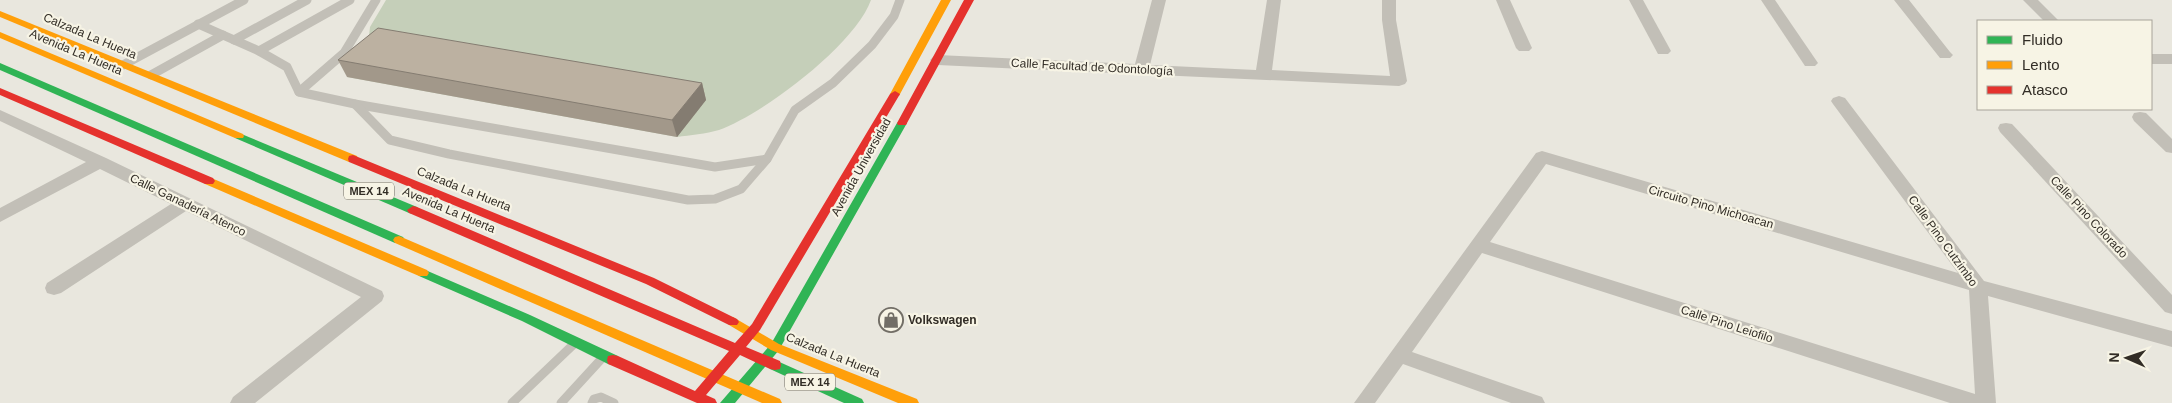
<svg xmlns="http://www.w3.org/2000/svg" width="2172" height="403" viewBox="0 0 2172 403" font-family="Arial,sans-serif">
<style>
.green{fill:#c5cfb9}
.lines{fill:none;stroke-linecap:round;stroke-linejoin:round}
.lane{stroke:#c2bfb7;stroke-width:9}
.street{fill:#c2bfb7;fill-rule:evenodd}
.fast{fill:#30b455;fill-rule:evenodd}
.slow{fill:#ff9f0a;fill-rule:evenodd}
.jam{fill:#e5322d;fill-rule:evenodd}
.wall{fill:#a2988a}
.shaded-wall{fill:#847c71}
.building{fill:#bcb1a1;stroke:#847c71}
.labels{text-anchor:middle;dominant-baseline:central;stroke-width:4.5;stroke-linejoin:round;paint-order:stroke}
.shield{fill:#f7f4e5;stroke:#6d695f;stroke-width:1}
.shield-label{font-size:11px;font-weight:bold;fill:#322d26}
.street-label{font-size:12px;fill:#322d26;stroke:#f7f4e5}
.poi-label{font-size:12px;font-weight:bold;fill:#322d26;stroke:#f7f4e5;text-anchor:start}
</style>
<rect width="100%" height="100%" fill="#e9e7de"/>
<path class="green" d="M386,0H871C855,45 763,114 719,130C706,134 690,135 677,137L347,77L366,61L370,27Z"/>
<g class="lines">
<g class="lane">
<path d="M198,24L259,51L287,67L299,92L355,104L715,167L767,159L795,110L833,83L872,45L894,16L900,0"/>
<path d="M234,40L307,0"/>
<path d="M259,51L350,0"/>
<path d="M123,65L244,0"/>
<path d="M151,75L223,35"/>
<path d="M299,92L344,53L376,0"/>
<path d="M355,104L390,140L449,154L688,200L715,199L741,189L767,159"/>
<path d="M512,403L575,343"/>
<path d="M561,403L605,355"/>
<path d="M592,403L594,399L601,397L614,403"/>
</g>
<g class="street">
<path d="M1152,0H1166L1150,65L1256,70L1267,0H1281L1272,70L1390,76L1382,20V0H1396V20L1407,81L1405,84L1399,86L938,65L933,63L930,60L933,57L938,55L1135,64Z"/>
<path d="M1496,0H1510L1532,48L1529,51H1519L1516,48Z"/>
<path d="M1629,0H1643L1671,51L1668,54H1658Z"/>
<path d="M1761,0H1775L1818,63L1815,66H1805Z"/>
<path d="M1894,0H1909L1950,52L1953,55L1950,58H1940Z"/>
<path d="M2023,0H2038L2059,21H2044Z"/>
<rect x="2151" y="54" width="21" height="10"/>
<path d="M1839,96L1845,98L1984,281L2172,331V347L1988,296L1996,403H1950L1482,253L1412,352L1542,397L1545,403H1511L1403,364L1375,403H1354L1536,153L1542,151L1958,273L1833,104L1831,101L1833,98ZM1546,164L1969,290L1975,394L1490,242Z"/>
<path d="M0,110L106,158L382,291L384,296L382,301L255,403H230L233,397L361,297L186,211L61,293L54,295L47,293L45,288L47,283L171,204L100,169L0,222V208L86,162L0,121Z"/>
<path d="M2140,112L2146,113L2172,139V153L2166,152L2134,121L2132,117L2134,113Z"/>
<path d="M2006,123L2012,124L2172,295V314L2165,312L2000,132L1998,128L2000,124Z"/>
</g>
<g class="fast">
<path d="M0,63L403,237L405,240L403,243H395L0,70Z"/>
<path d="M902,120L907,123L779,350L735,403H720L771,344L897,123Z"/>
<path d="M239,133L417,207L419,210L413,214L409,213L235,138L234,136Z"/>
<path d="M423,269L530,315L618,356L619,360L618,364L613,365L608,364L522,321L419,276L417,273L419,270Z"/>
<path d="M775,360L862,399L864,403H844L770,369L769,365L770,361Z"/>
</g>
<g class="slow">
<path d="M941,0H951L900,94L899,96H891L890,94Z"/>
<path d="M0,11L357,156L358,159L357,162H349L0,17Z"/>
<path d="M0,32L243,134L244,136L243,138H235L0,38Z"/>
<path d="M209,177L427,270L429,273L427,276H419L205,184L203,181Z"/>
<path d="M399,236L780,399L782,403H762L395,243L393,240L395,237Z"/>
<path d="M733,317L779,344L917,399L919,403H898L771,350L729,325L727,322L729,319Z"/>
</g>
<g class="jam">
<path d="M964,0H974L907,123L906,125H898L897,123Z"/>
<path d="M0,88L213,178L215,181L213,184H205L0,95Z"/>
<path d="M895,91L900,94L760,330L746,347L780,361L781,365L780,369L775,370L770,369L740,355L706,395L715,399L717,403H697L608,364L607,360L608,356L613,355L618,356L695,391L729,351L409,213L407,210L413,206L417,207L735,343L752,324L890,94Z"/>
<path d="M353,155L654,278L737,319L739,322L737,325H729L646,284L349,162L348,159L349,156Z"/>
</g>
</g>
<path class="wall" d="M338,60L702,83L706,100L677,137L347,77Z"/>
<path class="shaded-wall" d="M702,83L706,100L677,137L672,120Z"/>
<path class="building" d="M378,28L702,83L672,120L338,60Z"/>
<defs>
<symbol id="shop-ring" viewBox="-11 -11 22 22"><circle r="9.5" fill="#f7f4e5" stroke="#726e66" stroke-width="1.5"/><path d="M-5-2.5h2.3a2.7 3.5 0 0 1 5.4 0H5L5.5 6h-11ZM-1.5-2.5h3a1.5 2.3 0 0 0-3 0Z" fill="#726e66"/></symbol>
</defs>
<g fill-rule="evenodd">
<use href="#shop-ring" x="877" y="306" width="28" height="28"/>
</g>
<g class="labels">
<g class="shield">
<rect x="344" y="182.5" width="50" height="17" rx="4"/>
<rect x="785" y="373.5" width="50" height="17" rx="4"/>
</g>
<g class="shield-label">
<text x="369" y="191">MEX 14</text>
<text x="810" y="382">MEX 14</text>
</g>
<g class="street-label">
<text transform="translate(90 36) rotate(23)">Calzada La Huerta</text>
<text transform="translate(76 52) rotate(23)">Avenida La Huerta</text>
<text transform="translate(1092 67) rotate(3)">Calle Facultad de Odontología</text>
<text transform="translate(861 167) rotate(-61)">Avenida Universidad</text>
<text transform="translate(464 189) rotate(22)">Calzada La Huerta</text>
<text transform="translate(188 205) rotate(26)">Calle Ganadería Atenco</text>
<text transform="translate(1711 207) rotate(16)">Circuito Pino Michoacan</text>
<text transform="translate(449 210) rotate(23)">Avenida La Huerta</text>
<text transform="translate(2089 217) rotate(47)">Calle Pino Colorado</text>
<text transform="translate(1943 241) rotate(54)">Calle Pino Cutzimbo</text>
<text transform="translate(1727 324) rotate(18)">Calle Pino Leiofilo</text>
<text transform="translate(833 355) rotate(22)">Calzada La Huerta</text>
</g>
<g class="poi-label">
<text x="908" y="320">Volkswagen</text>
</g>
</g>
<rect x="1977" y="20" width="175" height="90" fill="#f7f4e5" stroke="#a8a499"/>
<rect x="1987" y="36" width="25" height="8" fill="#30b455" stroke="#a8a499"/>
<text x="2022" y="45" font-size="15" fill="#322d26">Fluido</text>
<rect x="1987" y="61" width="25" height="8" fill="#ff9f0a" stroke="#a8a499"/>
<text x="2022" y="70" font-size="15" fill="#322d26">Lento</text>
<rect x="1987" y="86" width="25" height="8" fill="#e5322d" stroke="#a8a499"/>
<text x="2022" y="95" font-size="15" fill="#322d26">Atasco</text>
<g transform="translate(2127 358) rotate(272)" stroke="#f7f4e5" stroke-width="4" paint-order="stroke">
<path d="M0-4L9 19L0 12L-9 19Z" fill="#322d26"/>
<text y="-8" font-size="14" font-weight="bold" text-anchor="middle" fill="#322d26">N</text>
</g>
</svg>
